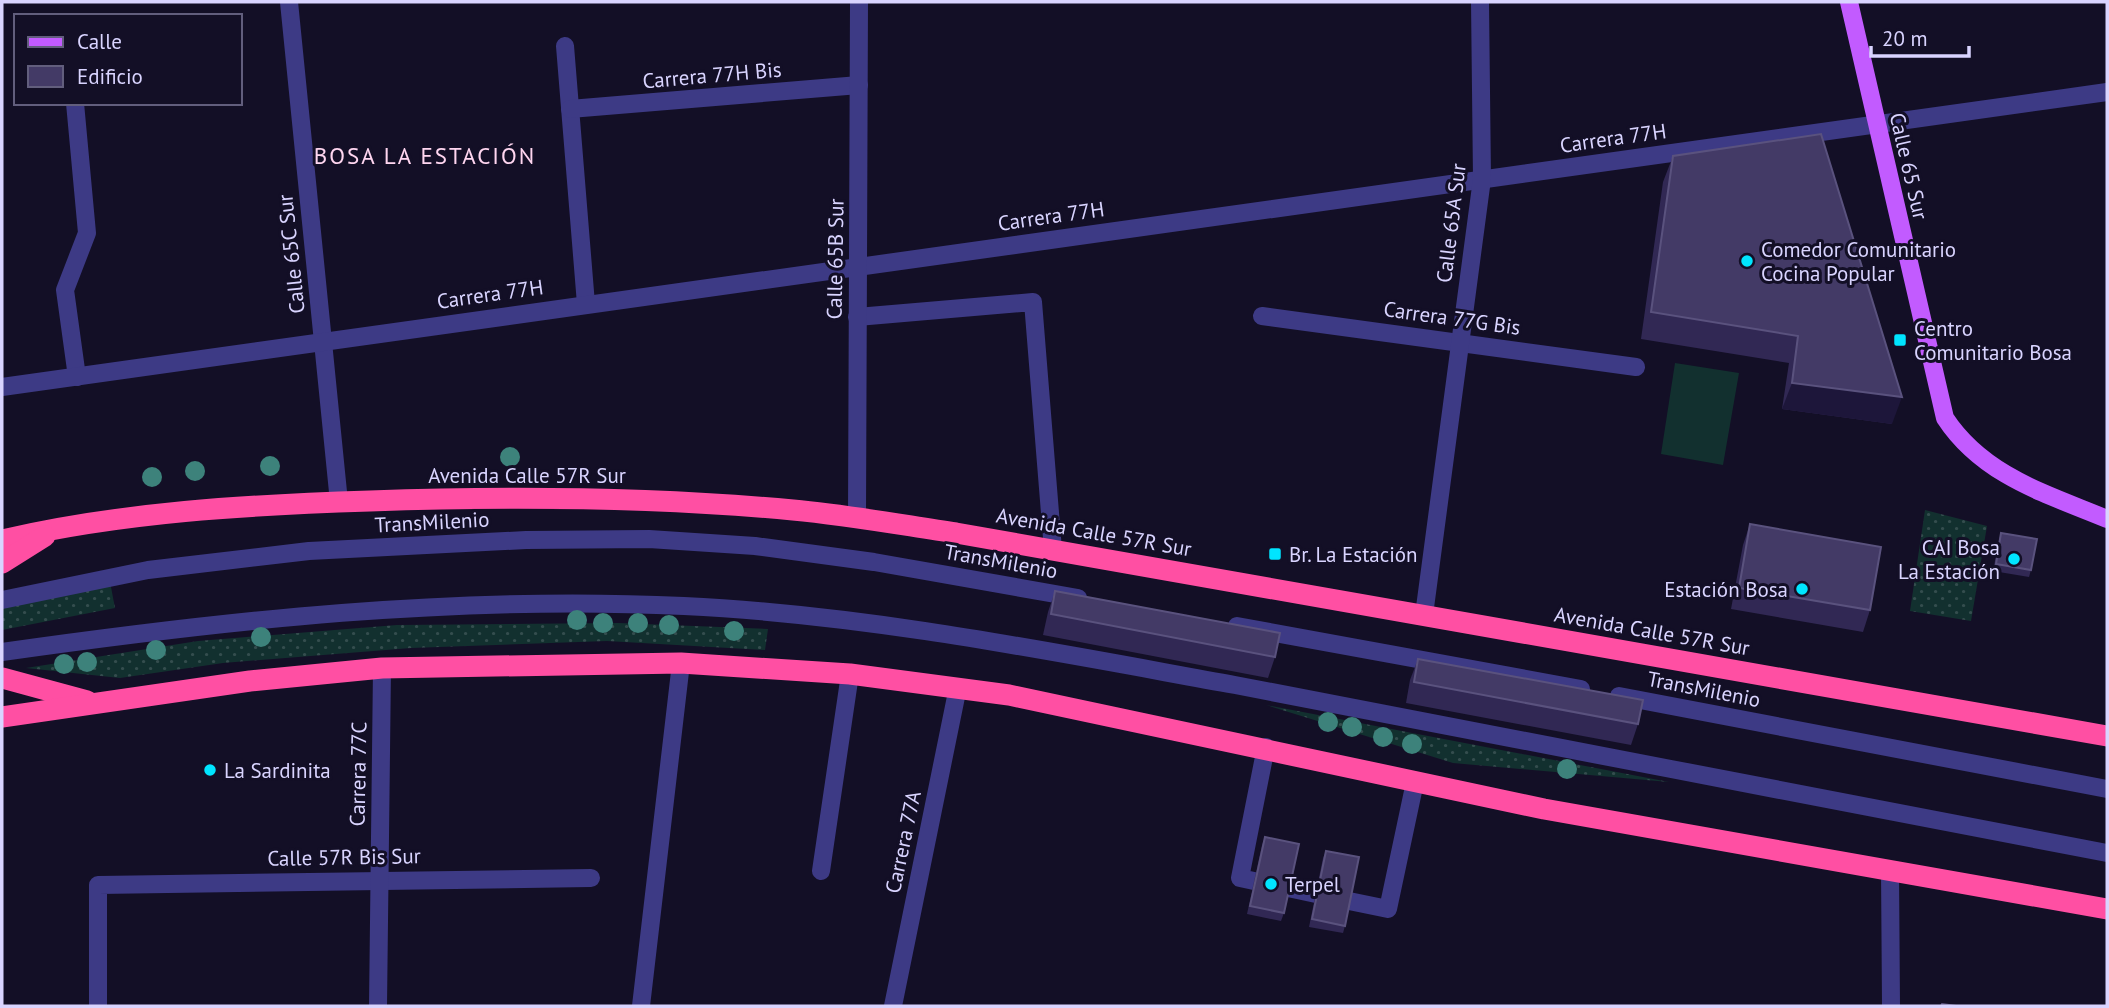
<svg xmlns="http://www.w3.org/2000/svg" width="2109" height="1008" viewBox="0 0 2109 1008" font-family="'PT Sans',sans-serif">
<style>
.grass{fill:url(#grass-dots)}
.pitch{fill:#12302f}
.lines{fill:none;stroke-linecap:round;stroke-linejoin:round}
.minor{stroke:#3d3a85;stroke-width:18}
.major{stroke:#c25bff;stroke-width:18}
.highway{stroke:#ff4fa3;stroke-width:21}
.tree{fill:#3d827b}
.wall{fill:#312854}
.shaded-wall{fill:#1d163a}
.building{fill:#433a66;stroke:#5a527e;stroke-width:2}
.poi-dot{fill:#00e5ff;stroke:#130f26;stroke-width:2.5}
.labels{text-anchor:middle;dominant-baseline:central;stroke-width:6;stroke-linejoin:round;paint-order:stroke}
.street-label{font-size:21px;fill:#d9d4ff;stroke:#130f26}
.poi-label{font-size:21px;fill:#d9d4ff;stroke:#130f26;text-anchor:start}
.neighbourhood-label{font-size:23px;letter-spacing:2px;fill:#ffd6f0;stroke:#130f26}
</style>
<defs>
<pattern id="grass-dots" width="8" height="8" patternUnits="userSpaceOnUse" patternTransform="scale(1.75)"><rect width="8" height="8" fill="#12302f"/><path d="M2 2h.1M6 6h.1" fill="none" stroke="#344d4e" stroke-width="1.8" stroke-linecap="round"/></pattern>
</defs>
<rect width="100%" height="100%" fill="#130f26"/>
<g class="grass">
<path d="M1925,510L1987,526L1971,621L1910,611Z"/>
<path d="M110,582L115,608L2,630V602Z"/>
<path d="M618,623L768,629L765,650L607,641L411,648L223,663L120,678L26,668L198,641L397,625Z"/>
<path d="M1266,705L1669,782L1453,763Z"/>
</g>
<path class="pitch" d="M1675,363L1739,373L1723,465L1661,454Z"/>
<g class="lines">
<g class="minor">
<path d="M289,2L339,502"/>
<path d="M565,46L586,304"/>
<path d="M75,103L87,233L65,290L77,377"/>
<path d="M570,109L859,85"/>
<path d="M1262,316L1636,367"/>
<path d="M857,317L1033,302L1053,550"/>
<path d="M2,387L2107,92"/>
<path d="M857,518L859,2"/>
<path d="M2,600L148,570L309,551L526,540L649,539L755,546L874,562L1078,598"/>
<path d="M1424,615L1482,179L1480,2"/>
<path d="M1237,626L1581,689"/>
<path d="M2,652C228,620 455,595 684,606C870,615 1052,652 1235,685C1526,739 1816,799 2107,853"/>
<path d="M1619,696L2107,789"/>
<path d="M821,871L850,674"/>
<path d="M1890,871L1891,1006"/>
<path d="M1254,881L1240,878L1266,747"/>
<path d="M1288,888L1316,894"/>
<path d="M1349,901L1388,909L1415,782"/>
<path d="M98,1006V885L591,878"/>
<path d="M378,1006L382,668"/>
<path d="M641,1006L681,663"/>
<path d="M893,1006L958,687"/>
</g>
<path class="major" d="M1849,2L1945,418C1983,476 2047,494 2107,519"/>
<g class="highway">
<path d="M2,540C123,512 246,505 370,501C511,496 653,497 793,510C848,515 902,525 956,533L2107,736"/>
<path d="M2,563L45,536"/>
<path d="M2,678L87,701"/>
<path d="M2,717L250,681L382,668L681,663L850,674L1009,695L1544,809L2107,909"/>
</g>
</g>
<g class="tree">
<circle cx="510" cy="457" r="10"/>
<circle cx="270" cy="466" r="10"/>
<circle cx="195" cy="471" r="10"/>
<circle cx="152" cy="477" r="10"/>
<circle cx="577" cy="620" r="10"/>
<circle cx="603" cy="623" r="10"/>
<circle cx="638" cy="623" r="10"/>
<circle cx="669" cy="625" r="10"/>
<circle cx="734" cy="631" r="10"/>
<circle cx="261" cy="637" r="10"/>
<circle cx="156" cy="650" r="10"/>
<circle cx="87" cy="662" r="10"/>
<circle cx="64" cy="664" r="10"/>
<circle cx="1328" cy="722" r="10"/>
<circle cx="1352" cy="727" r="10"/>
<circle cx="1383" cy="737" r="10"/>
<circle cx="1412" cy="744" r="10"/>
<circle cx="1567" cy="769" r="10"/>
</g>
<g class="wall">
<path d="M1673,156L1892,424L1782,409L1789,363L1641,339L1663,182Z"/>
<path d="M1750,524L1870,610L1863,632L1731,609L1743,545Z"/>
<path d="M2001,533L2031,570L2029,577L1993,571L1999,540Z"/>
<path d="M1055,591L1275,657L1268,678L1043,635L1048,612Z"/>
<path d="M1418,659L1638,724L1631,745L1406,703L1410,680Z"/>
<path d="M1265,837L1284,913L1281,921L1247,914L1262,845Z"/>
<path d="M1326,851L1345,926L1343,933L1309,927L1323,858Z"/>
</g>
<path class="shaded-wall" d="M1792,383L1902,397L1892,424L1782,409Z"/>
<g class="building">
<path d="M1821,134L1902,397L1792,383L1798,336L1651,312L1673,156Z"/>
<path d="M1750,524L1881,547L1870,610L1739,588Z"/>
<path d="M2001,533L2037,539L2031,570L1996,564Z"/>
<path d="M1055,591L1280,633L1275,657L1051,614Z"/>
<path d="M1418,659L1643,700L1638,724L1414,682Z"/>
<path d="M1265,837L1299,844L1284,913L1250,906Z"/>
<path d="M1326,851L1359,857L1345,926L1312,919Z"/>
<path d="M1942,1004L1956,1006H1941Z"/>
</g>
<g class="poi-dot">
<circle cx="1747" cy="261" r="7"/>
<rect x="1893" y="333" width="14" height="14" rx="3.5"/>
<rect x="1268" y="547" width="14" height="14" rx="3.5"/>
<circle cx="2014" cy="559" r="7"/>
<circle cx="1802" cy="589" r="7"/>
<circle cx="210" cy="770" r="7"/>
<circle cx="1271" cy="884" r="7"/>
</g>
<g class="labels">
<g class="street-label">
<text transform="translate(712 75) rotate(-5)">Carrera 77H Bis</text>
<text transform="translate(1613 138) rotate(-8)">Carrera 77H</text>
<text transform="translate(1909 166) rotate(77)">Calle 65 Sur</text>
<text transform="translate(1051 216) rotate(-8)">Carrera 77H</text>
<text transform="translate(1451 223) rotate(-83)">Calle 65A Sur</text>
<text transform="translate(291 254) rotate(-96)">Calle 65C Sur</text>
<text transform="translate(835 259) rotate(-89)">Calle 65B Sur</text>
<text transform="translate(490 294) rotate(-8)">Carrera 77H</text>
<text transform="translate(1452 318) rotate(8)">Carrera 77G Bis</text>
<text x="527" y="475">Avenida Calle 57R Sur</text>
<text transform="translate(432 522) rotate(-3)">TransMilenio</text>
<text transform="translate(1094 532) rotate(10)">Avenida Calle 57R Sur</text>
<text transform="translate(1001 561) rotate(10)">TransMilenio</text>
<text transform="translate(1652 631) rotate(10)">Avenida Calle 57R Sur</text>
<text transform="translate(1704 689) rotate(11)">TransMilenio</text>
<text transform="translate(358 774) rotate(-89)">Carrera 77C</text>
<text transform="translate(903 842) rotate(-78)">Carrera 77A</text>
<text transform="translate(344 857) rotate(-1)">Calle 57R Bis Sur</text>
</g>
<g class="poi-label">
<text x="1761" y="249">Comedor Comunitario<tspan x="1761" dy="24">Cocina Popular</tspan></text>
<text x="1914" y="328">Centro<tspan x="1914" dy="24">Comunitario Bosa</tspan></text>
<text x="2000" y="547" text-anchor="end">CAI Bosa<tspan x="2000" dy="24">La Estación</tspan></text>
<text x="1289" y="554">Br. La Estación</text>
<text x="1788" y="589" text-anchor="end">Estación Bosa</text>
<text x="224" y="770">La Sardinita</text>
<text x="1285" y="884">Terpel</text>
</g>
<g class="neighbourhood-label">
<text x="425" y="155">BOSA LA ESTACIÓN</text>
</g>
</g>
<rect width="2109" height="1008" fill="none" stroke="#d9d4ff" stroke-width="7"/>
<rect x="14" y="14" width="228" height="91" fill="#130f26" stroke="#625e7d" stroke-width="2"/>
<rect x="28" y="37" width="35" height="10" fill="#c25bff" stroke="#625e7d" stroke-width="2"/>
<text x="77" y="49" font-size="21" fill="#d9d4ff">Calle</text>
<rect x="28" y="66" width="35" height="21" fill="#433a66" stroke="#625e7d" stroke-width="2"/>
<text x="77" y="84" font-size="21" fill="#d9d4ff">Edificio</text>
<path d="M1871 46v10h98v-10" fill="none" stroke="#d9d4ff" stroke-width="3.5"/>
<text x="1882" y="46" font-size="21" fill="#d9d4ff" stroke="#130f26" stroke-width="5" paint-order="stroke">20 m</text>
</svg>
